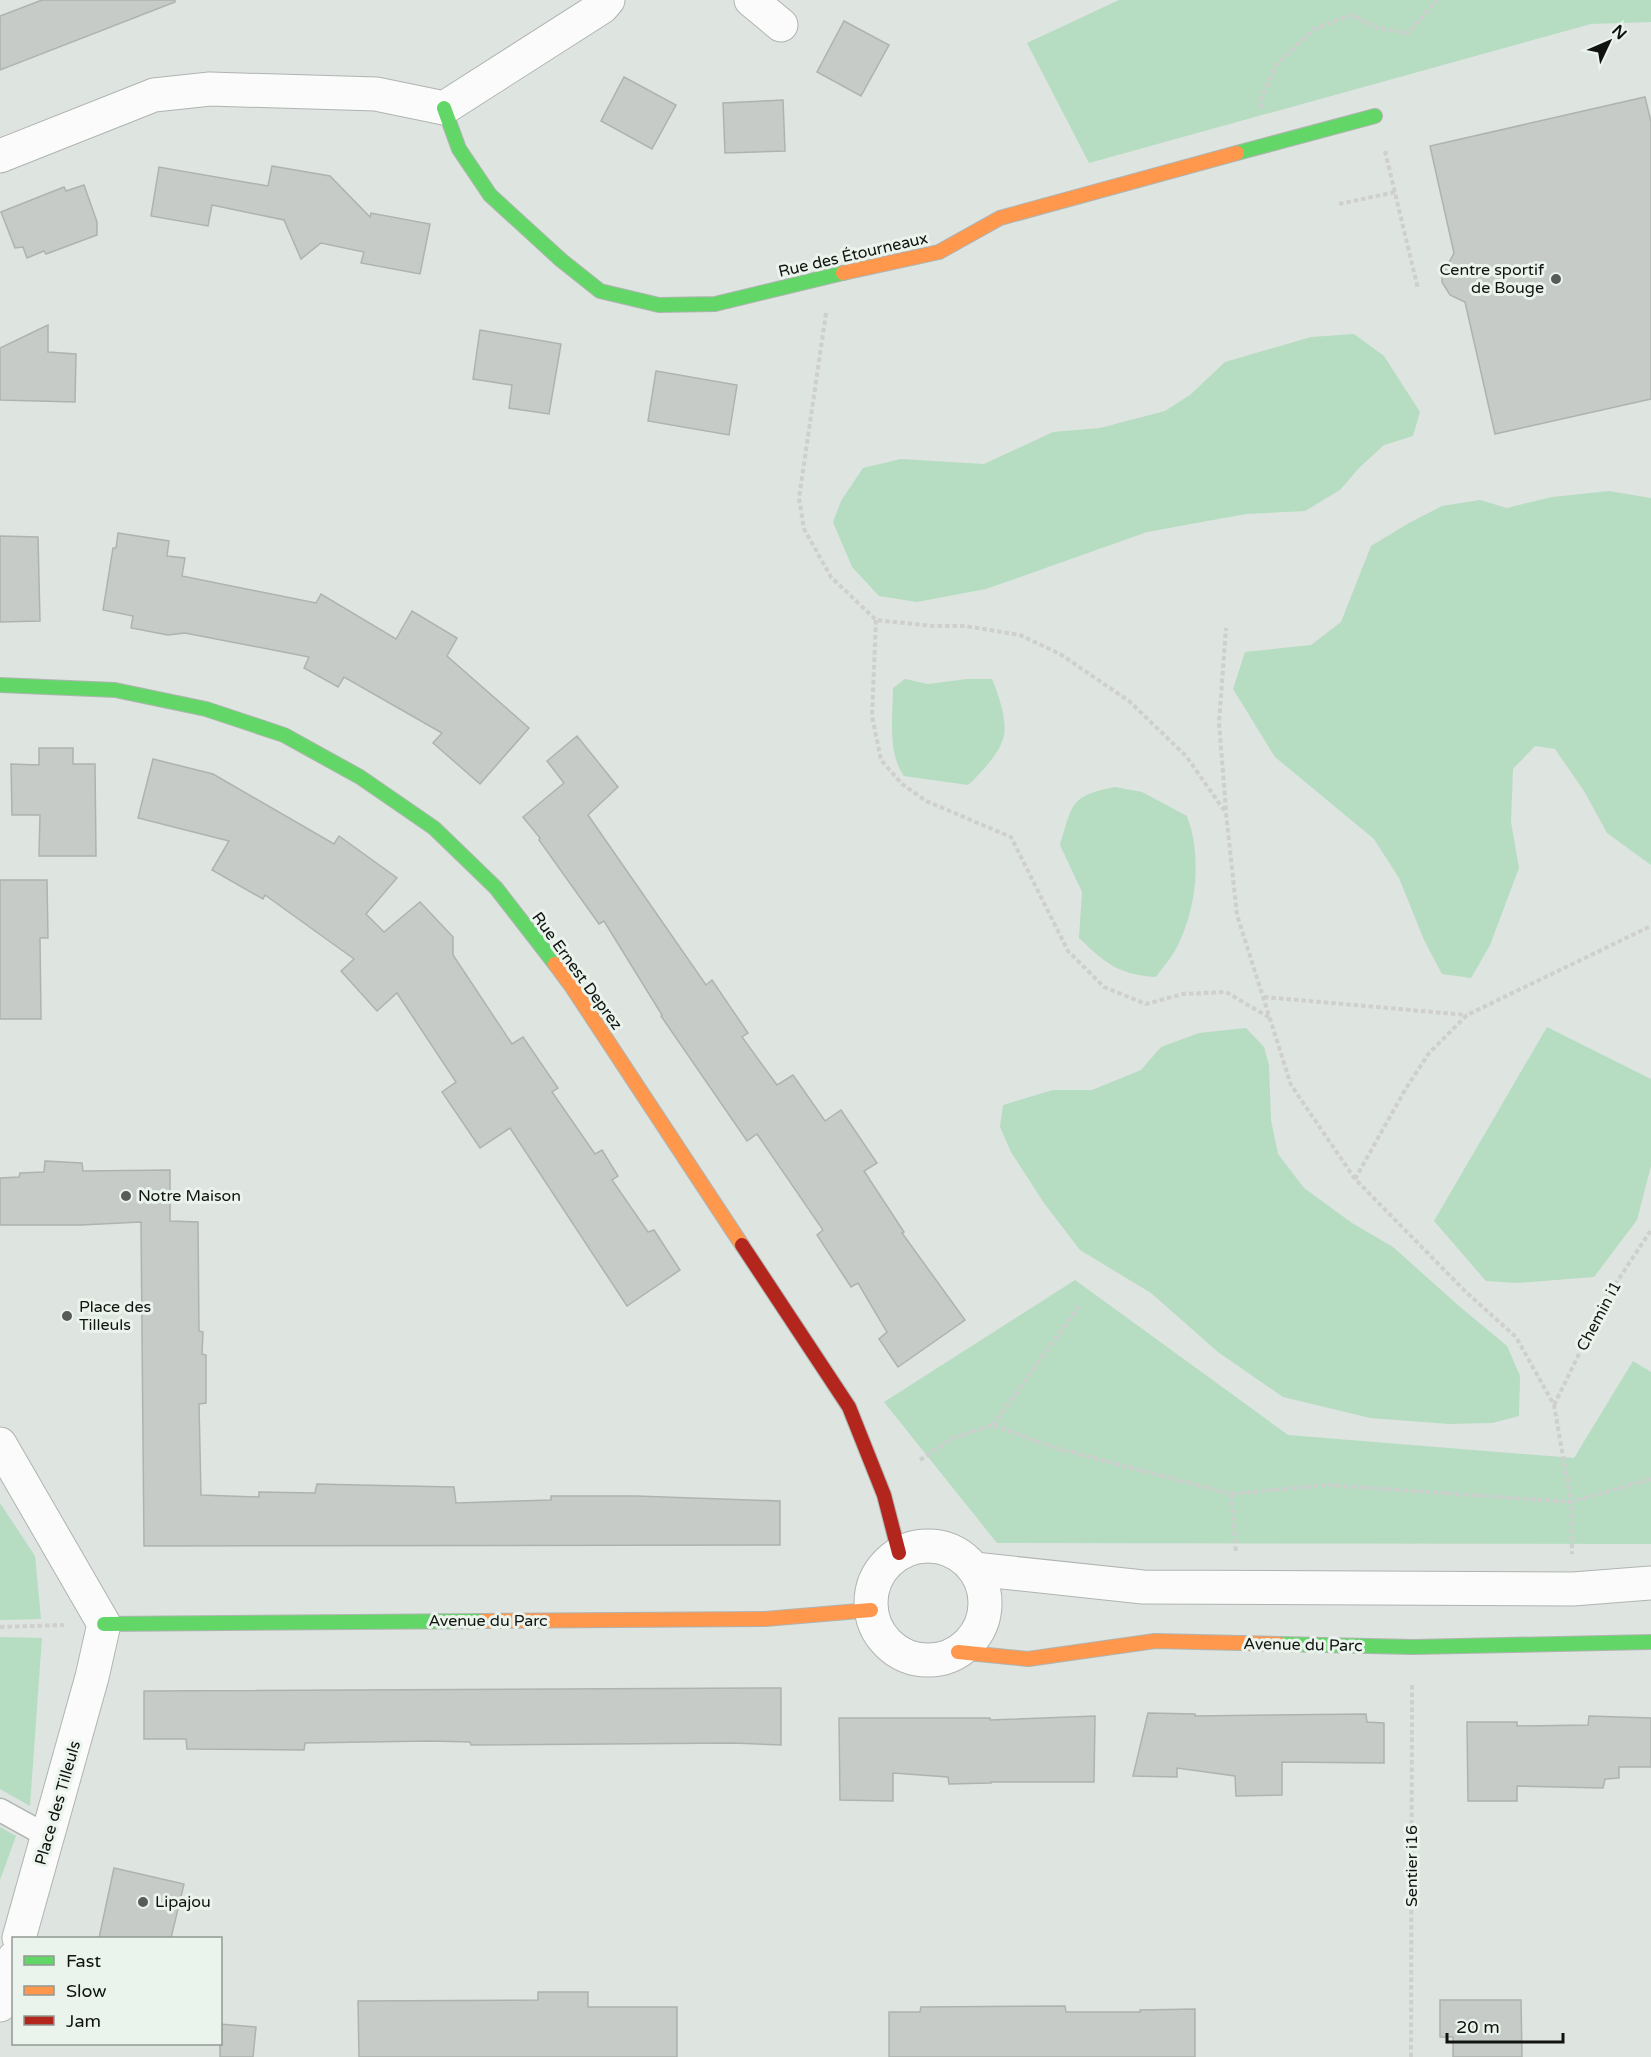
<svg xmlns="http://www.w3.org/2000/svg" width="1651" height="2057" viewBox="0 0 1651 2057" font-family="'Varela Round',sans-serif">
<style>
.green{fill:#b6dcc2}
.building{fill:#c6cbc7;stroke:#afb3b0;stroke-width:1.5}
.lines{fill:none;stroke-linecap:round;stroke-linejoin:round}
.lane-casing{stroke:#b0b4b1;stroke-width:25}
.street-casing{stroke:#b0b4b1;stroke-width:35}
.fast-casing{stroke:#b0b4b1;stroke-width:16}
.slow-casing{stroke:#b0b4b1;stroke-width:16}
.jam-casing{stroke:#b0b4b1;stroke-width:16}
.path{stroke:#cecfce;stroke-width:4;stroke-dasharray:4.5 3;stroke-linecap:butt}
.lane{stroke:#fafbfa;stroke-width:22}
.street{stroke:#fafbfa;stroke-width:33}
.fast{stroke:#63d668;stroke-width:14}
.slow{stroke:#ff974d;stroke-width:14}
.jam{stroke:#b3261e;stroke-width:14}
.poi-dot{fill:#585c59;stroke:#eaf3ec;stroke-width:2}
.labels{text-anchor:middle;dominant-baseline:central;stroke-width:6;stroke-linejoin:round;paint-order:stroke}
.street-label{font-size:16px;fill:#101310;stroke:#eaf3ec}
.poi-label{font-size:16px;fill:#101310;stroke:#eaf3ec;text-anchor:start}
</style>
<rect width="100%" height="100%" fill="#dee4e0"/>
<g class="green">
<path d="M1119,0H1651V22L1591,24L1089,163L1027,43Z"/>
<path d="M1354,334L1384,356L1420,412L1413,436L1384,445L1359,468L1340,490L1305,511L1246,514L1147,532L986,589L917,602L879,596L852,567L833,522L841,501L863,468L901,459L984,464L1053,432L1100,428L1165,411L1190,395L1225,362L1311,337Z"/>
<path d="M1609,491L1651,498V865L1607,833L1584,791L1555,749L1535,746L1513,769L1511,822L1519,868L1490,945L1471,978L1442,974L1424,940L1399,878L1374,839L1275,757L1233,689L1245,652L1311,645L1341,622L1371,546L1409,523L1442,506L1480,500L1507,508L1552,497Z"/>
<path d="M905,679L928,684L967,679H992C998,693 1007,719 1004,735C1001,752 981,773 968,785L904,776C887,753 893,714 893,688Z"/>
<path d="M1115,787L1142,792L1187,816C1202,856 1197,908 1177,947C1172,957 1163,967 1156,977C1119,975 1105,963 1079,938L1082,892L1060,845C1073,803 1070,796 1115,787Z"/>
<path d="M1547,1027L1651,1079V1166L1637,1220L1594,1277L1518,1283L1486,1281L1434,1221Z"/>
<path d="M1246,1028L1264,1047L1269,1065L1271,1120L1278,1154L1304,1188L1352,1223L1393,1247L1459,1306L1507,1346L1520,1376L1519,1416L1492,1423L1449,1424L1370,1418L1283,1397L1218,1352L1151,1293L1080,1250L1044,1203L1011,1152L1000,1127L1003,1105L1053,1090H1092L1141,1070L1161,1047L1199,1033Z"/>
<path d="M1075,1280L1288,1435L1574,1458L1633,1361L1651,1372V1544L997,1543L884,1402Z"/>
<path d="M0,1503L35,1556L41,1619L0,1620Z"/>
<path d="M0,1637L42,1638L30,1806L0,1789Z"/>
<path d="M0,1827L16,1836L0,1880Z"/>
</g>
<g class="building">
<path d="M42,0H175V2L0,70V16Z"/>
<path d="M844,21L889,45L861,96L817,72Z"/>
<path d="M624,77L676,105L652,149L601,121Z"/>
<path d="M1645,97L1651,122V399L1495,434L1465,302L1450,295L1442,282V276L1454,253L1430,146Z"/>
<path d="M783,100L785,151L725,153L723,103Z"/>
<path d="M272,166L330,176L370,217L371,213L430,224L420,274L361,263L364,252L321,243L301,259L284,220L212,205L208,226L151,216L159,167L268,186Z"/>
<path d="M84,185L97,222V235L46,254L44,251L27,258L23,247L15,248L1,212L64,187L66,191Z"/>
<path d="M48,325V352L76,354L75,402L0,400V348Z"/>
<path d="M480,330L561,344L549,414L509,408L512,385L473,379Z"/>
<path d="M656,371L737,385L729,435L648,421Z"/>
<path d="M118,533L169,541L167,556L185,558L182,576L316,603L321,594L396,639L412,611L457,638L447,656L529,728L480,784L433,743L442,733L344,677L338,687L304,668L309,657L185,633L168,635L131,628L133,616L103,610L113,548H116Z"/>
<path d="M0,536L38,537L40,621L0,622Z"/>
<path d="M577,736L618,787L588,815L706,985L712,980L748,1033L742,1037L777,1085L793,1075L825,1121L841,1110L877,1163L864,1171L904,1232L902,1233L965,1320L898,1367L879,1339L887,1332L858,1283L851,1287L817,1235L823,1230L757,1134L747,1141L661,1016L662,1015L604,921L599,924L539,840L540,838L523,817L564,783L547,761Z"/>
<path d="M39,748H73V764H95L96,856H39L40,815H12L11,764L39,765Z"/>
<path d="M153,759L213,774L334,844L339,836L397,878L366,914L384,932L420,902L453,937V955L512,1044L523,1037L558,1088L552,1092L595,1154L602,1150L618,1176L612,1180L648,1232L654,1230L680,1270L627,1306L510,1128L480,1148L442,1092L456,1082L397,993L377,1011L341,971L354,959L265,895L263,899L212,870L229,841L138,818Z"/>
<path d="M0,880H47L48,938H40L41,1019H0Z"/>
<path d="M45,1161L82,1163L83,1171L170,1170V1221L198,1222L199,1331L203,1332L202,1354L206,1355V1403L199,1404L201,1495L259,1497V1492L315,1493L317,1484L359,1485L454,1487L456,1503L551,1500V1496H636L780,1501V1545L144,1546L141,1222L81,1225H0V1178L19,1177L20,1173L44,1172Z"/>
<path d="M781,1688V1745L733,1743L471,1745L470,1742L430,1741L305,1743L304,1750L187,1749L186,1739H144V1691Z"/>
<path d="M1148,1713L1195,1714V1716L1366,1714L1367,1722L1384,1723V1763L1282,1762V1795L1236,1796L1235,1776L1177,1768V1777L1133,1776Z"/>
<path d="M1095,1716L1094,1782H991V1783L949,1784L948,1777L893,1773V1801L840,1800L839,1718H990V1720Z"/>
<path d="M1589,1716L1651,1718V1767H1619V1778L1605,1779L1603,1788L1517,1786V1801H1468L1467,1722H1517V1726L1588,1725Z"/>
<path d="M114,1868L184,1884L171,1938H99Z"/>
<path d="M538,1992H588V2007H677V2057H359L358,2001L538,2000Z"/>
<path d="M1440,2000H1521L1522,2057H1453V2037H1440Z"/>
<path d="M1065,2006L1066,2012H1140V2010L1195,2009V2057H889V2012H920L921,2007Z"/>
<path d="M220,2024L256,2027L253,2057H220Z"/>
</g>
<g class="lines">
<defs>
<path id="lane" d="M0,1810L49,1837"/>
<g id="street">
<path d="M751,0L781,25"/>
<path d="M0,156L154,95L210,89L376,94L444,108L602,7L608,0"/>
<path d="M0,1444L104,1624L92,1677L19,1938"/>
<circle cx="928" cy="1603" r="57"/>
<path d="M974,1569L1143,1587L1573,1589L1651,1583"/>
<path d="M0,2005L14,1958"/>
</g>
<g id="fast">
<path d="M444,108L459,149L490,195L561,260L600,291L659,305L715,304L843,273"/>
<path d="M1237,153L1375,116"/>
<path d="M0,685L115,690L206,709L284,735L360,777L434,828L496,888L555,964"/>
<path d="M104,1624L483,1621"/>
<path d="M1279,1644L1413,1647L1651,1642"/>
</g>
<g id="slow">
<path d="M843,273L939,252L1000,218L1237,153"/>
<path d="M555,964L572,987L742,1245"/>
<path d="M483,1621L765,1619L871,1610"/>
<path d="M958,1652L1028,1659L1155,1641L1279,1644"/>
</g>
<path id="jam" d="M742,1245L849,1407L884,1495L899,1553"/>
</defs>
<use href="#lane" class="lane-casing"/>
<use href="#street" class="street-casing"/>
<use href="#fast" class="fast-casing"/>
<use href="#slow" class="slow-casing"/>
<use href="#jam" class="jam-casing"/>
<g class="path">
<path d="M1262,108L1260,101L1276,65L1314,29L1351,15L1378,28L1408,33L1437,0"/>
<path d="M1385,151L1418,289"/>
<path d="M1339,204L1396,192"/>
<path d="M826,313L799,498L804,529L831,577L876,620L933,626H965L1020,635L1060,654L1129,701L1186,756L1226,813L1237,915L1291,1085L1355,1179L1466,1292L1516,1337L1554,1405L1571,1502L1651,1479"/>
<path d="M876,620L872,716L881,760L902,784L926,801L1011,837L1068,951L1104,987L1146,1004L1183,994L1226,992L1270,1018"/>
<path d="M1226,810L1219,723L1226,628"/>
<path d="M1264,997L1467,1015"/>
<path d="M1355,1179L1405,1090L1429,1053L1467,1015L1651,926"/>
<path d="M1554,1405L1607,1297L1651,1230"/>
<path d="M993,1425L1079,1306"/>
<path d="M920,1460L953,1438L993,1425L1052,1447L1231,1494L1327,1485L1571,1502L1572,1554"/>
<path d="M1231,1494L1236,1553"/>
<path d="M0,1627L64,1625"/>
<path d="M1411,2057L1412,1684"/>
</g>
<use href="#lane" class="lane"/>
<use href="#street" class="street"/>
<use href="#fast" class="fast"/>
<use href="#slow" class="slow"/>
<use href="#jam" class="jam"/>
</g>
<g class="poi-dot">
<circle cx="1556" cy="279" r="6"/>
<circle cx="126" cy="1196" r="6"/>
<circle cx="67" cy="1316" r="6"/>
<circle cx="143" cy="1902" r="6"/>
</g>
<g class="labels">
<g class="street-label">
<text transform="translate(853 255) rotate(-13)">Rue des Étourneaux</text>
<text transform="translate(577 971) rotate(54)">Rue Ernest Deprez</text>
<text transform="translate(1599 1316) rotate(-62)">Chemin i1</text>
<text x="488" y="1621">Avenue du Parc</text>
<text transform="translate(1303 1645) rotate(1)">Avenue du Parc</text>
<text transform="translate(58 1803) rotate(-74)">Place des Tilleuls</text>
<text transform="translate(1412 1866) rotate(-90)">Sentier i16</text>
</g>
<g class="poi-label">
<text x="1544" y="270" text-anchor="end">Centre sportif<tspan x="1544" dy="18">de Bouge</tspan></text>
<text x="138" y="1196">Notre Maison</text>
<text x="79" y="1307">Place des<tspan x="79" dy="18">Tilleuls</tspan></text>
<text x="155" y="1902">Lipajou</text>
</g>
</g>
<rect x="12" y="1937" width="210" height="108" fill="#eaf3ec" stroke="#939994" stroke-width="1.5"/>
<rect x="24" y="1956" width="30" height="9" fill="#63d668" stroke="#939994" stroke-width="1.5"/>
<text x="66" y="1967" font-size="18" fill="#101310">Fast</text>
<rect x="24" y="1986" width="30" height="9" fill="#ff974d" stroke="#939994" stroke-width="1.5"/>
<text x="66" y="1997" font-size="18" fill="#101310">Slow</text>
<rect x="24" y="2016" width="30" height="9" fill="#b3261e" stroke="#939994" stroke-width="1.5"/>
<text x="66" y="2027" font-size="18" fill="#101310">Jam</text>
<g transform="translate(1609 42) rotate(46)" stroke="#eaf3ec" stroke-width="4.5" paint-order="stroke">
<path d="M0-4.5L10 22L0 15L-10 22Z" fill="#101310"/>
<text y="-9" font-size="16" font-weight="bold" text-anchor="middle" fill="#101310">N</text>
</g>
<path d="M1447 2033v9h116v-9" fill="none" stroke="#101310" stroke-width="3"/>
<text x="1456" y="2033" font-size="18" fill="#101310" stroke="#eaf3ec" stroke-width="4.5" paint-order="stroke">20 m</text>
</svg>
